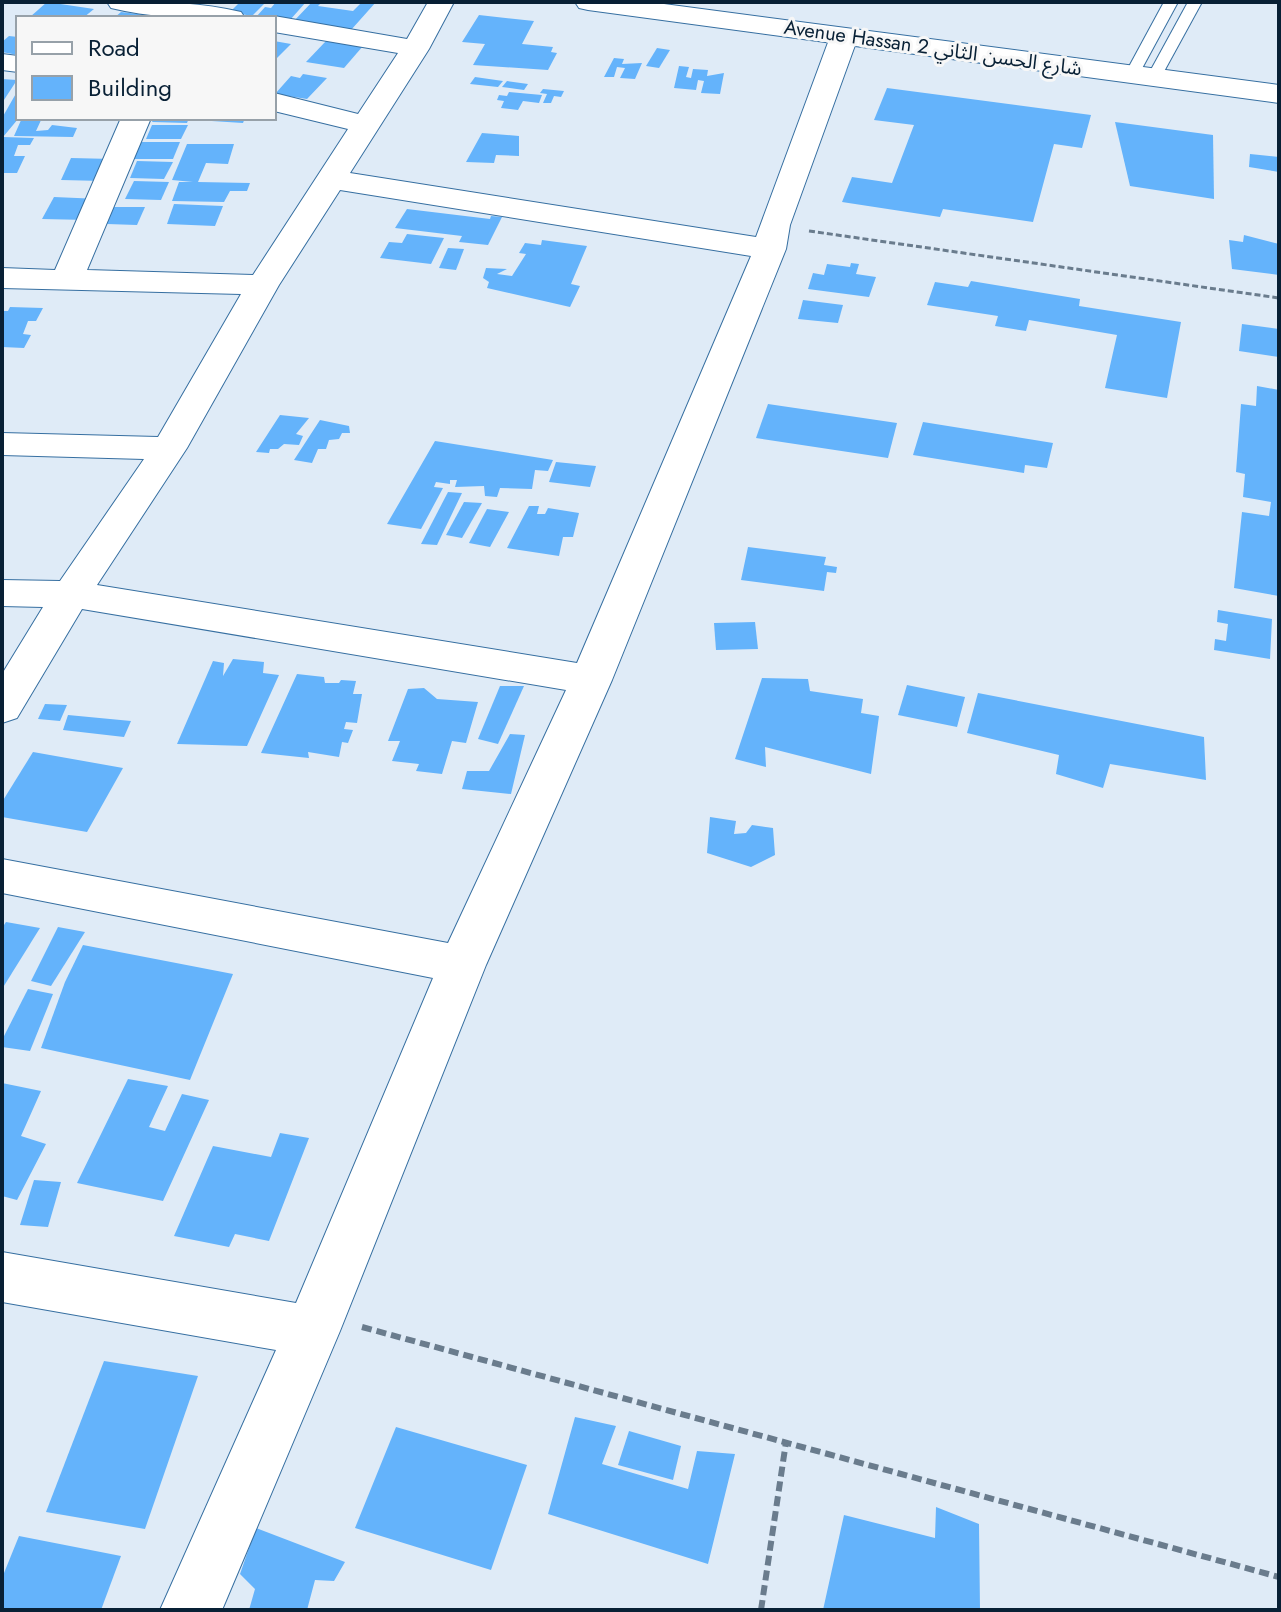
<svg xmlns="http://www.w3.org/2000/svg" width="1281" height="1612" viewBox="0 0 1281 1612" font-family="Jost,'Noto Sans Arabic',sans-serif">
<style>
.building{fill:#64b3fb}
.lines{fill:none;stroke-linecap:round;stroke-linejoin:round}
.lane-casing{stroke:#366fa1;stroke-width:2}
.street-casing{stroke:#366fa1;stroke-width:2}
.primary-casing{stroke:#366fa1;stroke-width:2}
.path-far1{stroke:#6a7c8d;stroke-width:3;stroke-dasharray:6 3;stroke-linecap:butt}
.path{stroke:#6a7c8d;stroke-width:6;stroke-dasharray:10 5;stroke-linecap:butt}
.lane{fill:#fff;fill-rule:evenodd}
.street{fill:#fff;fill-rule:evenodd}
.primary{fill:#fff;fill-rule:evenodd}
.labels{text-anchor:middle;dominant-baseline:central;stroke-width:6;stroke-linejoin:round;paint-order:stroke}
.far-street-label{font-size:20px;fill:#082035;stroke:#f7f7f7}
</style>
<rect width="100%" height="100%" fill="#dfebf7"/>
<g class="building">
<path d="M47,2L94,9L83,18L30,17Z"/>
<path d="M240,2H266L252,16L230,12Z"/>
<path d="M276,2L294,3L306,2L290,20L257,16L265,7L271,8Z"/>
<path d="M312,2H322L318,6L353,11L362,2H376L351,30L293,22Z"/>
<path d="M121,12L154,16V18H114Z"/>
<path d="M479,15L534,21L522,44L553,47L551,52L557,53L548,70L473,65L485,44L462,42Z"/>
<path d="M9,36L18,37V55L2,52V42Z"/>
<path d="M274,41L291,44L274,61Z"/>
<path d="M326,41L363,46L344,68L306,62Z"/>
<path d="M657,48L670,50L659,68L646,66Z"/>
<path d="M614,58L624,59L622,64L642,63L635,79L620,78L625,68L617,67L614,77H604Z"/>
<path d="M679,66L689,67L686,77L691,78L693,69L708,70L707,76L724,73L720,94L701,93L704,81L698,80L696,90L674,88Z"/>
<path d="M303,74L327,78L307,99L275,94L291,76L300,78Z"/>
<path d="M475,77L503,81L498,87L470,84Z"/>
<path d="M2,79L17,80L2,103Z"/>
<path d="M507,81L528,84L524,90L502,87Z"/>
<path d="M887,88L1091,115L1082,148L1054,144L1033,222L943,209L940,217L842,202L852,177L892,183L914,125L874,120Z"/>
<path d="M543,89L564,91L561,97L554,96L551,103H543L547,94L540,93Z"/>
<path d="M18,90V119L3,137L34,138L30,145H18L14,156H25L17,173H2V118Z"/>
<path d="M509,92L542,95L539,103L523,101L518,110L501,108L504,101L497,100L499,95L507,96Z"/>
<path d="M22,118H42L36,131L48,130L52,125L77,128L73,137L14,136Z"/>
<path d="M154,118H189L187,123L152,122Z"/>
<path d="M196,118H245L243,123L196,120Z"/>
<path d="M1115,122L1213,135L1214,199L1130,186Z"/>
<path d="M152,125H188L181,139H146Z"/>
<path d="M482,133L519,136V156L496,155L494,163L466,162Z"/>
<path d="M141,142H180L173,159H134Z"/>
<path d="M187,144H234L228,164L206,163L198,182L250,183L247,191H230L224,202L172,201L179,182H193L172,180Z"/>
<path d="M1250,154L1279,157V172L1249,167Z"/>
<path d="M71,158L113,159L103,181L61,180Z"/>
<path d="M137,161L173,162L164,179L130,178Z"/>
<path d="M134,181L169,182L161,200L125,199Z"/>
<path d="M54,197L100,199L88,220L42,219Z"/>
<path d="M174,204L223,206L215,226L167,224Z"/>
<path d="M113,207H145L137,225L107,224Z"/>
<path d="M407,209L490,219L491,216L502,217L488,245L459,242L462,236L395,228Z"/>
<path d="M407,234L444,238L431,264L380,258L389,242L402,243Z"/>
<path d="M1244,235L1279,244V275L1232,269L1229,240L1243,242Z"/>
<path d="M542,240L587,246L571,284L580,286L570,307L487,288L489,282L483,278L486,268L507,269L497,274L512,276L526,254L519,253L525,243L541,245Z"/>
<path d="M448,248L464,249L456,270L439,268Z"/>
<path d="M851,263L859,264L856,274L876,277L869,297L808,289L813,273L824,275L827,264L850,267Z"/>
<path d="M971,281L1080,299L1079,306L1181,322L1167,398L1105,388L1117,335L1029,320L1026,331L995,326L998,316L927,305L935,282L968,287Z"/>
<path d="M803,300L843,305L838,323L798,319Z"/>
<path d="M10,307L43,308L36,321H28L23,334L31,335L24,348L2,347V311H8Z"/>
<path d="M1242,324L1279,329V357L1239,351Z"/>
<path d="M1257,386L1279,390V596L1234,588L1242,512L1269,516L1271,502L1243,497L1245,474L1236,472L1241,404L1256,406Z"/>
<path d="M768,404L897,423L888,458L756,438Z"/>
<path d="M280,415L309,418L296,434L303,436L299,445L284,444L278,449H270L269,453L256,452Z"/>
<path d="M320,420L349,426L350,433H342L339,439L329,440L326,449H318L312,463L294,460Z"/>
<path d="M923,422L1053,443L1047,468L1025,465L1024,473L913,455Z"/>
<path d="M435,441L553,460L548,471L535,470L532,489L500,488L497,497L485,496L484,486L455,487L457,480H450V484L436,482L434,487L443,488L421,529L387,524Z"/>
<path d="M556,462L596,466L590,487L549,482Z"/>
<path d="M448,492L462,493L437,545L421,544Z"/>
<path d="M464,502L482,503L462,538L446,535Z"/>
<path d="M529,506H539L537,514H545L548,508L579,513L573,537H563L559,556L507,548Z"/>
<path d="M487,509L509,512L490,547L469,543Z"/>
<path d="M748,547L826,557L824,565L837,567L836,573L827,572L824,591L741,580Z"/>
<path d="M1218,610L1272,619L1270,659L1214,650L1215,639L1226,641L1228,624L1217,622Z"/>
<path d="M755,622L758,649L716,650L714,623Z"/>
<path d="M233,659L264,662L263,673L279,675L247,746L177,744L213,661L224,663L223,676Z"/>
<path d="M297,674L324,677L325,683H339L341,680L356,681L353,694H362L357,723L346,722L344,729L353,730L348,743L342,742L339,757L308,752L309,758L261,753Z"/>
<path d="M762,678L808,679L810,691L863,699L861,713L879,716L871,774L765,747L766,767L735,759Z"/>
<path d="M907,685L965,697L957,727L898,715Z"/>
<path d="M500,686H524L498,744L478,739Z"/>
<path d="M424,688L437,699L478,702L466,743L452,741L442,774L416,771L419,764L392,761L400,741H388L408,689Z"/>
<path d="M978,693L1204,737L1206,780L1110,764L1103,788L1056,774L1059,755L967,733Z"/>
<path d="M45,704L67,705L60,721L38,719Z"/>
<path d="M68,715L131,721L124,737L63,730Z"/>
<path d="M510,734L525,735L511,794L462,789L467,771H489Z"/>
<path d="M33,752L123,768L87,832L2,817V802Z"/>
<path d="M710,817L736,821L734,834L746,833L752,825L773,828L775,855L751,867L707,853Z"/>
<path d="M6,922L40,928L2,989V928Z"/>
<path d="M58,927L85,932L51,986L31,981Z"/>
<path d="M83,945L233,974L190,1080L41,1048L65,982Z"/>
<path d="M28,989L53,994L30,1051L2,1047V1040Z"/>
<path d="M128,1079L168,1086L149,1127L165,1131L182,1094L209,1100L163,1201L77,1183Z"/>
<path d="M2,1083L41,1091L21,1136L46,1144L17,1200L2,1196Z"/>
<path d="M280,1133L309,1138L269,1241L235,1234L229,1247L174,1236L213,1146L271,1157Z"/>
<path d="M34,1180L61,1182L48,1227L20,1225Z"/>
<path d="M104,1361L198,1376L145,1529L46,1512Z"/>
<path d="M575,1417L616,1426L602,1464L688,1489L697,1451L735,1454L708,1564L548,1514Z"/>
<path d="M396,1427L527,1465L491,1570L355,1528Z"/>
<path d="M629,1431L681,1446L673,1480L618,1465Z"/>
<path d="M936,1507L979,1524L980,1610H823L844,1515L935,1538Z"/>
<path d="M256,1528L345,1562L334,1581L315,1580L307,1610H249L255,1589L240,1574Z"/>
<path d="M19,1536L121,1556L101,1610H2V1578Z"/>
</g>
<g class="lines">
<defs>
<g id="lane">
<path d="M1164,2H1178L1139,74L1132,78L1127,77L1125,74Z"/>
<path d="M1188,2H1202L1161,77L1159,80H1149L1147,77Z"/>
</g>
<g id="street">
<path d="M107,2C152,2 196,1 241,12L245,18C199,18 155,19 111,8Z"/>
<path d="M428,2H454L429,49L350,173L756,237L830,37L834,31L844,29L854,31L858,37L790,225L786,249L612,680L486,965L340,1331L222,1610H160L276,1350L2,1302V1252L296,1303L433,978L2,893V859L448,943L566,690L82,609L17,718L2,723V674L43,607L2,606V580L60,581L144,459L2,455V433L158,437L241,294L2,288V268L55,270L121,118H151L87,270L253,275L348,129L274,111V93L358,114L398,53L274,32V18H265L274,16L407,39ZM340,190L751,256L577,663L97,585L187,448L279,285Z"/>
<path d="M2,54L18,56V72L2,70Z"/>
</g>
<path id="primary" d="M575,2H649L1279,85V103L588,10L579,8Z"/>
</defs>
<use href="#lane" class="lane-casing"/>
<use href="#street" class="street-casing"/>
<use href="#primary" class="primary-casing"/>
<path class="path-far1" d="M809,231L1279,298"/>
<g class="path">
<path d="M362,1327L1279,1577"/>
<path d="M761,1610L786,1442"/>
</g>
<use href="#lane" class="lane"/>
<use href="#street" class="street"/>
<use href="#primary" class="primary"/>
</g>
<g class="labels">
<g class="far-street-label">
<text transform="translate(933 48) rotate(8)">Avenue Hassan 2 شارع الحسن الثاني</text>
</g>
</g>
<rect width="1281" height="1612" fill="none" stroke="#082035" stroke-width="8"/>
<rect x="16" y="16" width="260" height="104" fill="#f7f7f7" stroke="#97a1a9" stroke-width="2"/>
<rect x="32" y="42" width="40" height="12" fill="#ffffff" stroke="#97a1a9" stroke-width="2"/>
<text x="88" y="56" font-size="24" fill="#082035">Road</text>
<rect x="32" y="76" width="40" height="24" fill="#64b3fb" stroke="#97a1a9" stroke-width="2"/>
<text x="88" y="96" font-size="24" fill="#082035">Building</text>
</svg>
